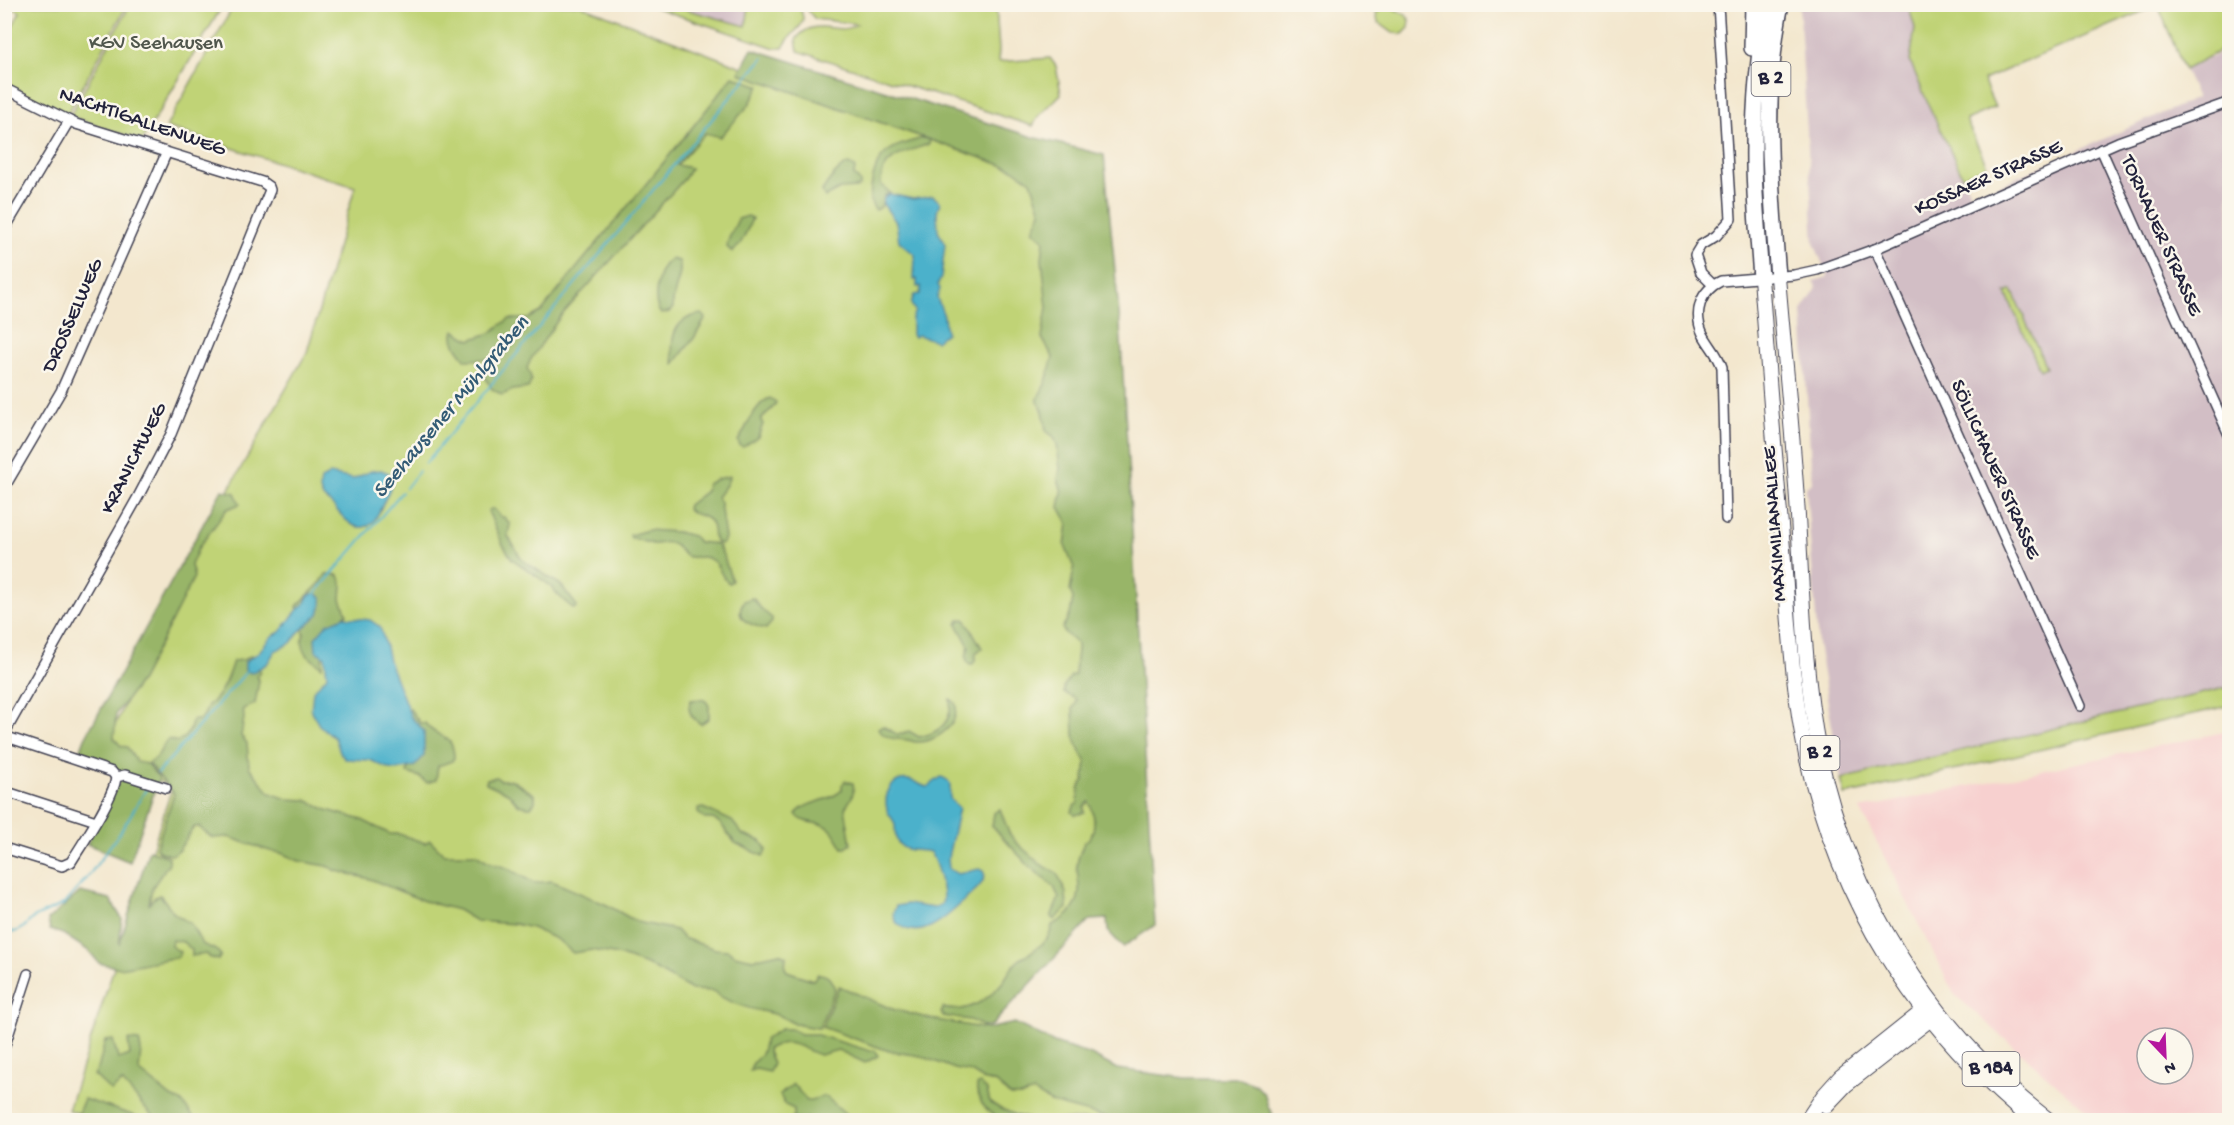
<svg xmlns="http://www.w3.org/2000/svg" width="2234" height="1125" viewBox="0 0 2234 1125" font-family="'Gochi Hand',sans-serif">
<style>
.built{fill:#f7d0cf;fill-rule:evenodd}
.industrial{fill:#d2bec5}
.green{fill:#c0d376;stroke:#717a58;stroke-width:1.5}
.forest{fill:#98b567;stroke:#5d6c51;stroke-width:1.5}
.water{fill:#4cb1cb;stroke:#376a83;stroke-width:1.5}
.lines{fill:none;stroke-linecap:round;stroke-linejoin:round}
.stream{stroke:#4cb1cb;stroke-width:2}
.minor-casing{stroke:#414051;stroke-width:12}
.primary-casing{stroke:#414051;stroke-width:16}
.trunk-casing{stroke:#414051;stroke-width:18}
.minor{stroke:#fff;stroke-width:9}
.primary{stroke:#fff;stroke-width:14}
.trunk{stroke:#fff;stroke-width:15}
.labels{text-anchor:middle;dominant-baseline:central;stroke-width:5;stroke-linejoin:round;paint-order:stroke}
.shield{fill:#fbf7ec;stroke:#636270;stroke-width:1.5}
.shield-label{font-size:20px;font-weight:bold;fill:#22223b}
.park-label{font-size:21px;fill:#51574d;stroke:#fbf7ec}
.street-label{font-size:21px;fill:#22223b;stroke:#fbf7ec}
.water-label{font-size:22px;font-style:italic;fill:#335b75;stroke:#fbf7ec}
</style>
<rect width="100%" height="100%" fill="#fbf7ec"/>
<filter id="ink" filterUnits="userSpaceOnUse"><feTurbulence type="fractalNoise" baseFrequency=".0167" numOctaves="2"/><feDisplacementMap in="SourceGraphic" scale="12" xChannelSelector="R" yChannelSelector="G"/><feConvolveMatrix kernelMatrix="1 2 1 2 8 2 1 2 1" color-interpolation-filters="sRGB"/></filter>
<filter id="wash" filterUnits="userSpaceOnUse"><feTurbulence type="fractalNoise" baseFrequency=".008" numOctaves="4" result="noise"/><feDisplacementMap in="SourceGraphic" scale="24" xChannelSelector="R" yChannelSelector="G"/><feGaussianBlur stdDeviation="1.35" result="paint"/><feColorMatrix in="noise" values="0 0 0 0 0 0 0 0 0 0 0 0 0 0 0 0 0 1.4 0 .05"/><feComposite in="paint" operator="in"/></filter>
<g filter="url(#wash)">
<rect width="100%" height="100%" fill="#f3e7ce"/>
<path class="built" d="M2229,731V1120H2097L1954,994L1860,809ZM2147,1038H2183V1074H2147Z"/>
<g class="industrial">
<path d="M670,5H749L747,26Z"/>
<path d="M1799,5H2107L1928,104L1972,197L2197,98L2184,70L2229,49V687L1841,779L1818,644L1806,487L1812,483L1802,311L1817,288L1813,281L1828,277L1814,243Z"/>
</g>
<g class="green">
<path d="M8,5H127L67,115L5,84V40L20,12Z"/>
<path d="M130,5H223L142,141L70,116Z"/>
<path d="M234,5H580L768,77L1051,177L1107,895L970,1040L1212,1120H100L68,1110L172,788L102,754L197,545L307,352L355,187L166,127Z"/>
<path d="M648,5H670L746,26L749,5H798C812,28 793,26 783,48H775Z"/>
<path d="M807,5H996L999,50L998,62L1050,58L1056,66L1061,94L1038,117L1033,126L798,51L796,39C817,14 837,38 857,24L815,19L808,11Z"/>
<path d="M1908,5H2229V41L2218,52L2184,70L2158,5L1983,80L1995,107L1966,120L1987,166L1963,177L1928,104L1910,61L1915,28Z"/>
<path d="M1391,7L1406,15L1410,20L1409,28L1403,34L1393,33L1378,22L1376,13L1383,8Z"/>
<path d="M2012,290L2046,367L2040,370L2006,293Z"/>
<path d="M2229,687V706L1845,795L1841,779Z"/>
</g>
<g class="forest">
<path d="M752,49L1033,137L1104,155L1120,324L1155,925L1123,947L1108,931L1107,919L1090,920L992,1025L985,1027L970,1020L943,1016L941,1013L943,1008C966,1014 987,1001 1001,984C1007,977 1010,968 1018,961C1031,950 1050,945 1052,925C1068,918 1079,906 1079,889C1079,881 1077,873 1077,865C1077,859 1082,849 1084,842C1098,836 1095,814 1089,802L1084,807V813L1075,815L1072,812L1074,806L1078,803L1079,788L1084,780L1086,761L1077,745L1074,735L1073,708L1076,704V699L1064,693V686L1071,676L1075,675C1074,663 1078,654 1077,644L1065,633L1062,628L1070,615L1073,598L1070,591L1074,568L1065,546L1068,523L1059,507L1062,492L1058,479L1060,469L1057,444L1053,436L1046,431L1043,411L1037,400L1046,382L1053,357L1042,338L1047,307L1042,259L1044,240L1033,230L1041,212L1031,181L1013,169L739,73Z"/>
<path d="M733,76L760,86L749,105L720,137L705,133L677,165L691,168L685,178L560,317L531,359L527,368C531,375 533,381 528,388L513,390L502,395L492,389L483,373L489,359L466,360C459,351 450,342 454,330L470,340L490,333L509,319H528L541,312C604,233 671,156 733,76Z"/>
<path d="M923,138L930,140L929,144C908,152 880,156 881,184L890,193L885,195L881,207L876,210C869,203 870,196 871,188C876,151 890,147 923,138Z"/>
<path d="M848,164L855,167L854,175L860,182V186L857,188L840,189L825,197L822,191C828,181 837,169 848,164Z"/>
<path d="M748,216L752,218C749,227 741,247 732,252L727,247C727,238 735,228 738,219Z"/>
<path d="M671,259L679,261C684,275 671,292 673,308L669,312L661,314C651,301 657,268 671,259Z"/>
<path d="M702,314L706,318L694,338L674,364C669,339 673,318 702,314Z"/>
<path d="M770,398L776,402C774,411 763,413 761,421L763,424L758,437L743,447L740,446L738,441C747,428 754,404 770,398Z"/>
<path d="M730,476L726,485L717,497L720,503L725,538L723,543L720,544L714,540C713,535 714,529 712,525C708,513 693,517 687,509L688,505L706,491L707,484L717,479Z"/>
<path d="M222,490L235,493L240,504L227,509L199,547L191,565L194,577L164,636L141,680L116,714L114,738L121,746L127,747L137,762L147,764L159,778L130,862L87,844L124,772L78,757L85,738Z"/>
<path d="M491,509H494L501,517H504L510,524L508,536L522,560L561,585L577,606L574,609L563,600L548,584L512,559L503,545L488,511Z"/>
<path d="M648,530L677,532L693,536L698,542L717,544L724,557L732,581L729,583C720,577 721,567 713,561C703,553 695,560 686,556C681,553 678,546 672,544C665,540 660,545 654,544C646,543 639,539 631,538L630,535Z"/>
<path d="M326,574L339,575L342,584L341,599L347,614L327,634L323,641L322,667L308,656L304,650L302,641L304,633L297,606L321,582Z"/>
<path d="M753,598L762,610L772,618V622L766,629C751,625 732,620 744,601Z"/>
<path d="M965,619L982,648L976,653L975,661L972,665H970C963,658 967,654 969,646L957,624L959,620Z"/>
<path d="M252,655L261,672L257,676L259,681L255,704L243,709L244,718L241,736L247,743L249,767L270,793L287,799L306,800L327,810L362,820L390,834H399L425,843L430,840L444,854H476L489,862L507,868L534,883L552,881L607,905L637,922L676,930L683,938L715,949L728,950L735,955L753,959L779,953L786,956L785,968L787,971L813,980L818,974C829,974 831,980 835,989L819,1028C811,1027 799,1026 791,1022C786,1019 781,1016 774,1014C755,1010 728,1004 713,991L692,990L649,966L618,955L592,950L573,953L558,940L532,928L515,924L476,921L458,910L424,901L370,879L337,871L327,866L299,861L281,853L270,851L228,837L212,838L199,827H194L179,850L172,855L160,852L156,848L174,794L148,763C161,759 159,747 169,739L177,742C185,739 192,729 192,720H199L204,715L208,705C220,698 229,674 233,661L243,660Z"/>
<path d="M701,699L706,701L709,706V718L701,724C692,719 686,710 691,700Z"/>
<path d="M950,699C955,702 957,704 956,710C956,728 933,743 916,742C913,742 910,740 907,740C895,739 884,739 878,728L883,726L898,735L909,731L919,737C940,733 953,721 950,699Z"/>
<path d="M399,705L410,709L420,723H425C436,740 454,731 454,758L452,761L438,766L436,780L427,783L420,777L407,773L412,757Z"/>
<path d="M496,777L500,780H512L535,795V802L531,807C517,806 518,804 510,795C505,790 492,787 486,783L487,779Z"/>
<path d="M845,781L853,783C855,793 851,800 845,808L851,844L846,848H843C839,842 834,831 828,827C818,821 802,825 796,814C807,800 829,803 842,790V785Z"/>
<path d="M703,808L732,821L743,835L761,841L767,850L763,856L735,843L720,823L713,819H705L698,813V809Z"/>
<path d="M1000,809L1009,833L1016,842L1040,864L1057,873L1066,893L1067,908L1054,920L1051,917L1059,898L1054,887L1029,866L992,826L994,813Z"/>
<path d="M149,850L169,857V863L152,888L149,904L155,897L160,895L175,914L191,924L202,944L216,950L221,955L218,960L209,957L207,954L192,956V950L183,942L172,940L171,946L180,952L178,957L120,968L99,963L89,951L63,934L50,930L48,920L80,892L110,899L122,919L119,945Z"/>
<path d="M839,986L892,1009L931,1019L987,1029L1015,1023L1054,1043L1091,1055L1117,1069L1185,1078H1238L1256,1085L1265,1095L1268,1107L1276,1120H1115L1052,1103L1034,1092L1022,1096H1010L997,1083L982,1079L971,1072L955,1069L921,1056L889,1051L822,1027Z"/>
<path d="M781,1029H791L801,1034H814L870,1051L875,1050L878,1056L865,1063L838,1050L820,1055C798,1048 792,1036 767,1049L773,1064L769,1072L756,1069L750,1071C751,1062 756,1061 761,1054C763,1050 764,1043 765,1039Z"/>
<path d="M113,1040L118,1059L130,1055L128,1040L139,1041L141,1050L139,1071L171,1097L181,1101L196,1120H160L152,1116L122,1082L111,1091L94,1075L99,1066L105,1041Z"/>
<path d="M793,1084L807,1101L825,1096L853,1120H807V1118L805,1120H794L792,1118H794V1109L785,1105L780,1095Z"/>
<path d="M980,1084L987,1090L990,1103C1002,1110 1020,1117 1033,1120C1014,1121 995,1123 983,1105C979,1098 976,1094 977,1086Z"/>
<path d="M84,1099L147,1120H75Z"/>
</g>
<g class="water">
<path d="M890,194L913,199L933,196L940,202L937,212L938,231L945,244L941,278L938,284L940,289L937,298L944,316L946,333L936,341L918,335L914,337L912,335V318L915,311L911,304L914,295L920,294L921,286L917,287V279L914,280L915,255L899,241L896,222L883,204L884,198Z"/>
<path d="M381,470L389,473L392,483C391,487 376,520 373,522C355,538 342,514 331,504C327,500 323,499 321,494C319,489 320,485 321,480L330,474L353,479L371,471Z"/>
<path d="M312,594H317L322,598V604L319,614L299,632L291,643L275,651L267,664L251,673L245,670V662L258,653L272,636L280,632L299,608L304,605L308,596Z"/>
<path d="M344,617L370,620L380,627C384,639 387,650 389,661L411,717L424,731V756L415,766L397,770L389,769L370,760L345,759L341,754L335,738L319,725L311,711L313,691L327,676L325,657L316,651L315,638L327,624Z"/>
<path d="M941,777C957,782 946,791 951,800C953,803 957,805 959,808L948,857L949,869L958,874L979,869L983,871L985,876C982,886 974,891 967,898C950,914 919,947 895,921L893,913L896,906L907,904L934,908L942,904C946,892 936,863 930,852C920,849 907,853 899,844C893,838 897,829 894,822C892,817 888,815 887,810C883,793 892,777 910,780C916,781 921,786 927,787Z"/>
</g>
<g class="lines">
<g class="stream">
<path d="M425,464L763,58"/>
<path d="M406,488L419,471"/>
<path d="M314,595L402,492"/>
<path d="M158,773L247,671"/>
<path d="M4,931L15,932L24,927L33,918L64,904L87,878L121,831L148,786"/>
</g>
</g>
</g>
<g filter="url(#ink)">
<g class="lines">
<defs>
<g id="minor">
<path d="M4,88L76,124L262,182L269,187L270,190L171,434L138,497L4,734"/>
<path d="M2101,149L2230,437"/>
<path d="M4,230L69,121"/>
<path d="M1875,249L2080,706"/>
<path d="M1713,285L1701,273L1695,255L1701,245L1716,236L1731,219L1718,4"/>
<path d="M4,488L61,391L166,154"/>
<path d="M1726,519L1722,367C1718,354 1709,346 1703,334C1693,313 1700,291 1721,281L1794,275L1817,270L1875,249L2118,142L2230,102"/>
<path d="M4,736L112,772L116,777L125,775L166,788"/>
<path d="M4,791L96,821"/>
<path d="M4,848L62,866L71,862C82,844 115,796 116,777"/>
<path d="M4,1048L28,974"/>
</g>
<g id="primary">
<path d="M1778,277C1785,363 1795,449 1799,535C1803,608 1805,679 1819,751C1848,896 1932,1031 2049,1120"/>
<path d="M1761,278C1768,368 1775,459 1783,549C1789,617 1792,688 1806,755C1838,902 1915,1025 2031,1120"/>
<path d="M1826,1106L1846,1085L1936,1015"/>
<path d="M1807,1120L1823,1096L1840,1077L1929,1006"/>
</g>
<g id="trunk">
<path d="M1752,48L1753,4"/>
<path d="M1778,277C1771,186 1762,95 1781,4"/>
<path d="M1761,278C1758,234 1753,190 1754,146C1754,98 1759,51 1767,4"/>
</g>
</defs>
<use href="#minor" class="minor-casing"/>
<use href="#primary" class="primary-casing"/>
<use href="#trunk" class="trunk-casing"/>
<use href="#minor" class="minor"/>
<use href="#primary" class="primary"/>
<use href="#trunk" class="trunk"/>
</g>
</g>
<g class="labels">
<g class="shield">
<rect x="1751.5" y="62" width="39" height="34" rx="4.5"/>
<rect x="1800.5" y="736" width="39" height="34" rx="4.5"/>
<rect x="1962.5" y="1052" width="57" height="34" rx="4.5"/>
</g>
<g class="shield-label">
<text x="1771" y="79">B 2</text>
<text x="1820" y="753">B 2</text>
<text x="1991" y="1069">B 184</text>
</g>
<g class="park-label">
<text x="156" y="44">KGV Seehausen</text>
</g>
<g class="street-label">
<text transform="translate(142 123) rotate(19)">NACHTIGALLENWEG</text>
<text transform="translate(1989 179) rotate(-24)">KOSSAER STRASSE</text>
<text transform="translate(2160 236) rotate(66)">TORNAUER STRASSE</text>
<text transform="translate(74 316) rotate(-66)">DROSSELWEG</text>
<text transform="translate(135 459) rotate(-63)">KRANICHWEG</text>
<text transform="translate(1994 470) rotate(66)">SÖLLICHAUER STRASSE</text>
<text transform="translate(1776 524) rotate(-94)">MAXIMILIANALLEE</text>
</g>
<g class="water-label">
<text transform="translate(452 408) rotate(-50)">Seehausener Mühlgraben</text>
</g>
</g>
<rect width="2234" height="1125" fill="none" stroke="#fbf7ec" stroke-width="24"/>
<g transform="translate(2165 1056) rotate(157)"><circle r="28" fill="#fbf7ec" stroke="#a4a2a5" stroke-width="1.5"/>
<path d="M0-4.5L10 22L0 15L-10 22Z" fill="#b5179e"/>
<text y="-9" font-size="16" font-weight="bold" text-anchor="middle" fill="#22223b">N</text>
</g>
</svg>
